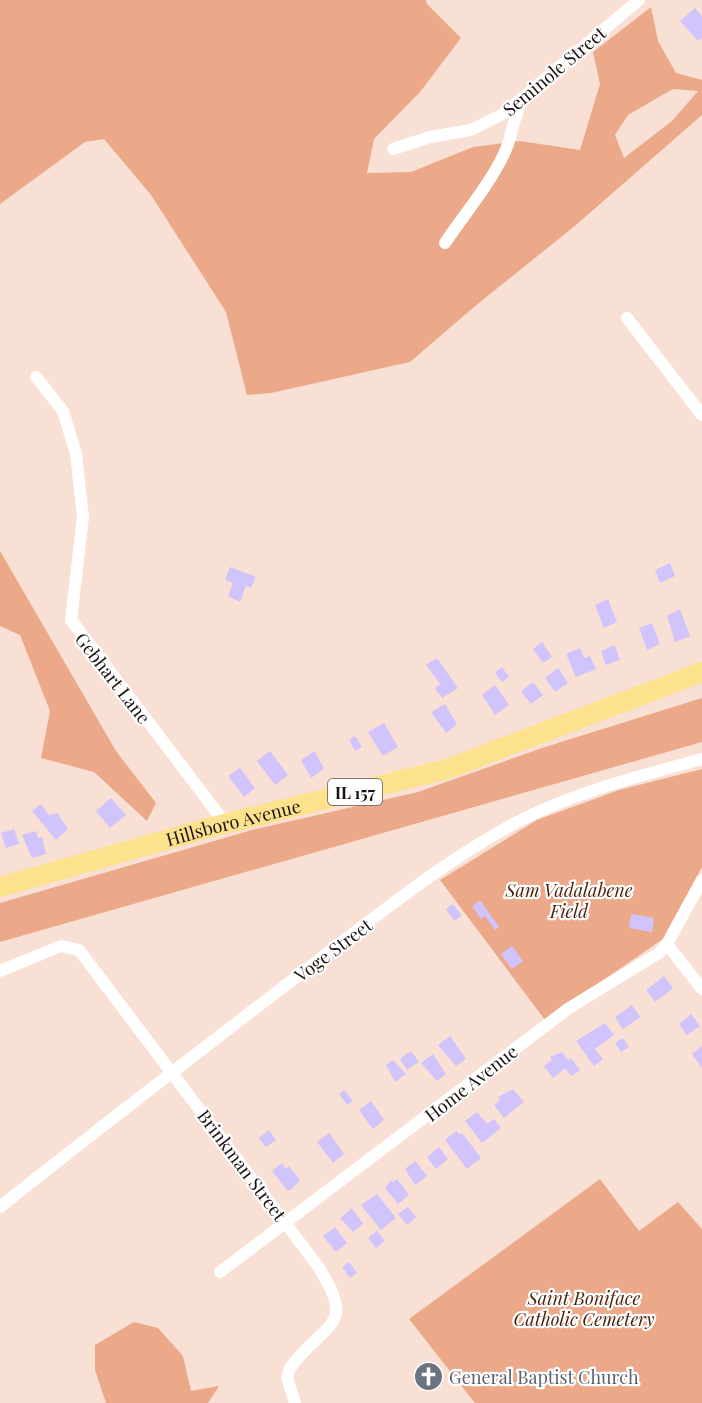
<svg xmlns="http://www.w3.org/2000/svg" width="702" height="1403" viewBox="0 0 702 1403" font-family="'Playfair Display',serif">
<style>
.green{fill:#eca98a;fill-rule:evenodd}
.building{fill:#d1c3fc}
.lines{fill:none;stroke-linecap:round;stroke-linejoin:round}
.minor{stroke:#fff;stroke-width:12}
.primary{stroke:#fce28c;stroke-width:20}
.labels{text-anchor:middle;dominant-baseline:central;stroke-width:4.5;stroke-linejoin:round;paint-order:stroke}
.shield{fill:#fff;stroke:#5f5957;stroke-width:1.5}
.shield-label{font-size:16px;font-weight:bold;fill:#1a120f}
.street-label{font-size:18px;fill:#1a120f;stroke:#fff}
.park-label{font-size:18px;font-style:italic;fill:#4d1f06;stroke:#fff}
.worship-label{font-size:18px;fill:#5b616d;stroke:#fff;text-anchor:start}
</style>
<rect width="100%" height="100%" fill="#f8e0d5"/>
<g class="green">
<path d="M0,0H426L427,4L461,38L420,92L374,139L367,173L411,172L473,147L520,141L580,150L600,84L593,52L651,7L658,41L676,73L702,80V115L576,225L474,307L410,362L271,393L247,395L226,312L151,195L104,139L85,142L0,204ZM673,89L698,91L672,121L624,158L615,135L628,115Z"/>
<path d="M0,551L116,751L156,803L147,821L94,772L41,758L50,711L20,635L0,626Z"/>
<path d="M702,698V742L0,942V903L252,830L418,792L542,748Z"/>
<path d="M702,769V867L663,939L545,1020L440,880L537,820L619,790Z"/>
<path d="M600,1179L639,1231L678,1202L702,1229V1403H475L409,1319Z"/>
<path d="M134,1322L158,1328L183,1356L191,1391L219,1386L208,1403H106L95,1370V1345Z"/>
</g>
<g class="building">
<path d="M695,8L702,16V38L698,41L680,21Z"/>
<path d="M670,563L675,576L660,583L655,570Z"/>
<path d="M230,567L256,577L251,588L246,586L240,602L228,596L233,583L225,580Z"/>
<path d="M608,599L617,622L604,628L595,605Z"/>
<path d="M680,609L690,636L675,642L667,616Z"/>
<path d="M652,623L660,644L647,650L639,628Z"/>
<path d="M542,642L552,657L543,663L533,649Z"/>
<path d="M615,645L620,660L606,665L601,651Z"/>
<path d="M580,648L584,658L590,656L596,669L576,677L566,654Z"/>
<path d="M437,658L458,688L442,698L435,688L440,684L426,665Z"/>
<path d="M502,667L509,677L502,682L495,673Z"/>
<path d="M558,668L568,683L555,692L545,678Z"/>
<path d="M533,682L543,695L531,704L521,691Z"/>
<path d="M495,685L509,705L495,715L482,695Z"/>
<path d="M445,704L457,724L446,733L431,712Z"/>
<path d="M384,723L398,747L383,756L368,732Z"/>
<path d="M355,736L362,747L355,751L349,740Z"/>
<path d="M270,751L288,775L275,785L257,761Z"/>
<path d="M315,751L324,769L311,778L301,760Z"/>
<path d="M240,768L255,788L244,797L228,776Z"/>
<path d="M111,798L126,815L110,828L96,811Z"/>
<path d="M41,804L49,815L57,813L68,829L56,840L32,811Z"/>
<path d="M14,829L19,844L6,848L1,833Z"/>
<path d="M36,831L38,838L42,837L46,854L32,858L22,835Z"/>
<path d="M480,900L499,927L495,930L485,916L481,919L472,906Z"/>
<path d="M453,904L462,916L454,921L446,909Z"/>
<path d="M631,914L654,918L652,932L629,928Z"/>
<path d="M512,946L523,961L512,969L501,954Z"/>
<path d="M664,976L673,988L655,1002L646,990Z"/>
<path d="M632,1005L640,1017L623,1029L615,1017Z"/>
<path d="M691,1014L700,1026L687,1035L679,1024Z"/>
<path d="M605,1023L614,1035L595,1049L603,1059L594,1066L576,1041Z"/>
<path d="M450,1036L466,1059L456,1066L438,1045Z"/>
<path d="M623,1038L629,1047L621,1052L615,1043Z"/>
<path d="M702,1046V1068L692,1054Z"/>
<path d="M411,1051L419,1062L407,1070L400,1059Z"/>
<path d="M562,1052L568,1060L571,1058L580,1070L571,1076L565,1068L553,1078L544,1066L552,1060L550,1057Z"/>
<path d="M433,1054L446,1074L437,1081L421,1063Z"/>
<path d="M393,1060L406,1074L395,1082L386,1065Z"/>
<path d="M513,1089L524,1102L504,1118L494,1105L500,1100L498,1097Z"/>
<path d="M344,1090L353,1101L347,1105L339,1094Z"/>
<path d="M371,1101L384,1120L373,1129L359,1110Z"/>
<path d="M477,1112L487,1124L494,1119L501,1128L482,1143L465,1121Z"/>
<path d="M269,1130L276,1140L266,1147L259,1138Z"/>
<path d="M456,1131L460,1135L462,1133L481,1158L467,1169L445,1140Z"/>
<path d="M329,1133L344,1154L333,1163L317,1142Z"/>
<path d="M439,1147L448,1159L436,1169L427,1157Z"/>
<path d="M415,1161L427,1176L415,1185L405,1169Z"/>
<path d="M282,1163L286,1169L289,1166L300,1180L291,1190H287L272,1171Z"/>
<path d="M397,1179L409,1195L398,1204L385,1188L391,1180L393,1182Z"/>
<path d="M377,1194L396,1218L381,1230L361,1205Z"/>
<path d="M408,1207L416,1217L407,1225L398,1214Z"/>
<path d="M352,1208L363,1224L353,1232L340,1218Z"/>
<path d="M335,1227L347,1243L336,1252L323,1236Z"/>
<path d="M377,1231L385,1241L376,1248L368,1238Z"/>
<path d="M349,1262L357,1273L350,1278L342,1267Z"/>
</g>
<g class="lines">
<g class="minor">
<path d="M393,149L430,137L471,130L503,114L639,0"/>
<path d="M445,243C465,213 488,187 504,154C512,137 513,118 522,101"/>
<path d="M627,318L702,415"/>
<path d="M36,377L63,411L76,454L83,517L71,620L225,823"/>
<path d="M667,944L702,989"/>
<path d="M0,971L61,946L79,950L317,1265C359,1329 324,1321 290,1368L287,1377L295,1403"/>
<path d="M0,1207C104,1124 210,1043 316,962C382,912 448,858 521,820C578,791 641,776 702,759"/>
<path d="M220,1272L569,1008L659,953L667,944L702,880"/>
</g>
<path class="primary" id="s1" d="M0,887L208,828L447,769L702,672"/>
</g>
<defs>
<symbol id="church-disc" viewBox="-11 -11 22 22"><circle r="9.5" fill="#6b7280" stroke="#fff"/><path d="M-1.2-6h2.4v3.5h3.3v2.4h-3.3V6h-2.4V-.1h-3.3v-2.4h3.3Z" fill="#fff"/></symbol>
</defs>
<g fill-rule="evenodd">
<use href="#church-disc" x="412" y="1360" width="33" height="33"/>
</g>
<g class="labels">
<rect class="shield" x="328" y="779" width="54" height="26" rx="4.5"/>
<g class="shield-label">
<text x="355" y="792">IL 157</text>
</g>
<g class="street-label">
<text transform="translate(554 71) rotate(-40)">Seminole Street</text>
<text transform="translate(113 678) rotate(52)">Gebhart Lane</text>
<text stroke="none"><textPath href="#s1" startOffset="242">Hillsboro Avenue</textPath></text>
<text transform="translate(333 950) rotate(-37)">Voge Street</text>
<text transform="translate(471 1083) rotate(-38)">Home Avenue</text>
<text transform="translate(242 1165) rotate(53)">Brinkman Street</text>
</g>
<g class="park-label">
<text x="569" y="890">Sam Vadalabene<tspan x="569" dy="21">Field</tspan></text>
<text x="584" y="1298">Saint Boniface<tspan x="584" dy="21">Catholic Cemetery</tspan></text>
</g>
<g class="worship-label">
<text x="449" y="1377">General Baptist Church</text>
</g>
</g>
</svg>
